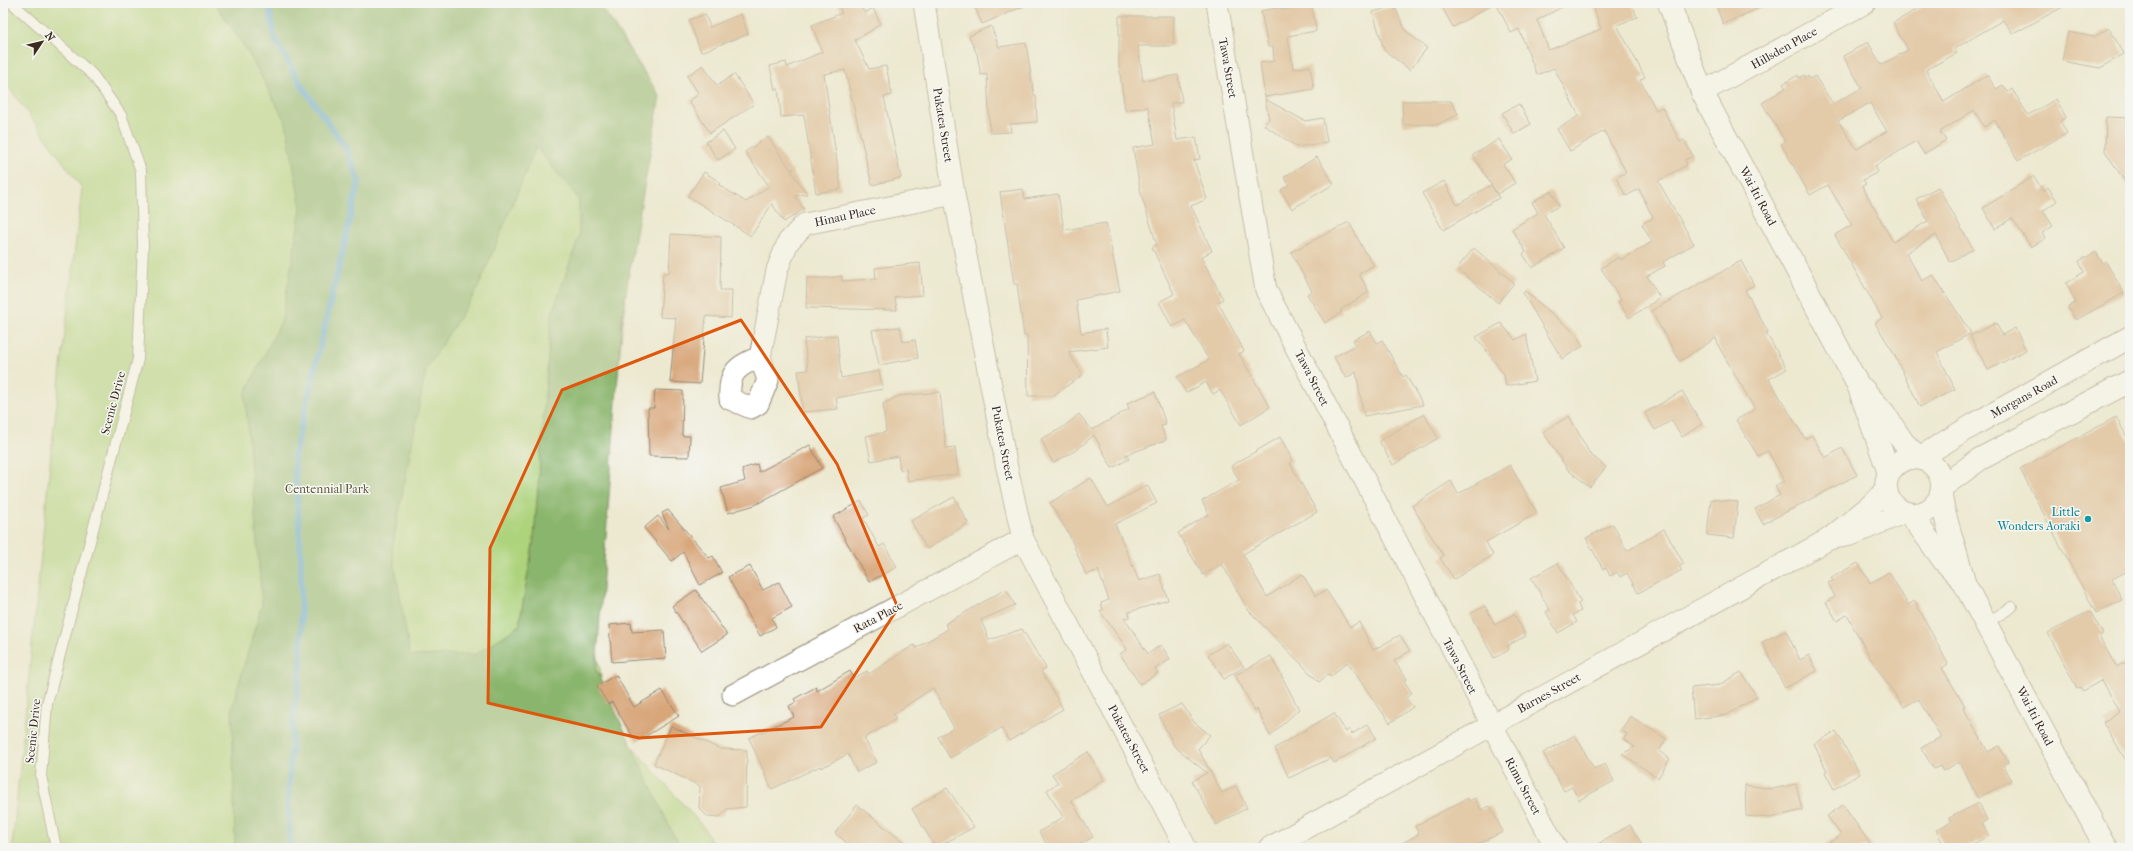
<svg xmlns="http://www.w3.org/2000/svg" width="2133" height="851" viewBox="0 0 2133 851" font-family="'IM FELL French Canon',serif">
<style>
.green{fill:#add37c;stroke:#747e4d}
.forest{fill:#8ab56c;stroke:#627045;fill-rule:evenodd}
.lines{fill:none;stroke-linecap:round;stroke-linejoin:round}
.stream{stroke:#5ca5d3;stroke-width:6}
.building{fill:#d8a679;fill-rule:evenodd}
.service-casing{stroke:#948a78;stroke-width:12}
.minor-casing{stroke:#948a78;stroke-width:23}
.tertiary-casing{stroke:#948a78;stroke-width:24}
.service{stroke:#fff;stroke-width:10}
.minor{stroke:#fff;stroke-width:21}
.tertiary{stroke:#fff;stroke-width:22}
.marked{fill:none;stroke:#df570d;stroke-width:3;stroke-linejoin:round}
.culture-dot{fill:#0f9aa8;stroke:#f6f6f2;stroke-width:1.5}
.labels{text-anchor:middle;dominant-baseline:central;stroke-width:3;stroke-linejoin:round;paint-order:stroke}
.street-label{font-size:12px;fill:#3b2a1e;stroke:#f6f6f2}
.park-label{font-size:12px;fill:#585436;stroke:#f6f6f2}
.culture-label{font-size:12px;fill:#0d838f;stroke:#f6f6f2;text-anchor:end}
</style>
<rect width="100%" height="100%" fill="#f6f6f2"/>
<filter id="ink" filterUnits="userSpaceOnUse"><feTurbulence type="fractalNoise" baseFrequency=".025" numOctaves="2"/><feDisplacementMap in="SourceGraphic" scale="8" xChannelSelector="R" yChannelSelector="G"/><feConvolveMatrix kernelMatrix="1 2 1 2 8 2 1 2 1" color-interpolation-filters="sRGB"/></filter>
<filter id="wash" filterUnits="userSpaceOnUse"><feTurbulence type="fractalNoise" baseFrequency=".012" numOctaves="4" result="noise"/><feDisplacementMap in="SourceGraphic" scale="16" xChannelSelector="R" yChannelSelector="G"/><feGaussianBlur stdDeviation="0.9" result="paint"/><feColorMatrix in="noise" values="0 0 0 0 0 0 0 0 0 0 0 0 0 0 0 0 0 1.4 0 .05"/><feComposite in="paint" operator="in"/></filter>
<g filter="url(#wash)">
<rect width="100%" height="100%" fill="#ede9d1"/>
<path class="green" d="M3,3H600L655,89L639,161L593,624L607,718L704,828L715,848H12L51,453L82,188L3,79Z"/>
<path class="forest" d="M215,3H597L660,96L623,308L596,670L672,832L682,848H235L232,707L262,604L245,394L282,320L301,208L286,123L248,52ZM536,147L579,199V236L551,317L534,538L519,626L476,654L410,656L392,549L426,370L478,288Z"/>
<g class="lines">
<path class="stream" d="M268,3L275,39L300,83L346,148L359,182L294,456L301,556V665L293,724L288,802L290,848"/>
</g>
<g id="blocks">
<g class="building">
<path d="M837,3H858L865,13L873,8L880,23L872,30L855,40L869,69L886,66L892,95L884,97L901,178L872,185L845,70L824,74L841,189L816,193L804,115L781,117L778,88L775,90L770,66L786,62L787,67L822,52L812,25L842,13Z"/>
<path d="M973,3H1031L982,24Z"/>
<path d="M1440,3H1495L1453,27Z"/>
<path d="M1496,3H1570L1537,20L1549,50L1601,29L1592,3H1632L1637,17L1617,25L1645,77L1640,80L1656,110L1662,107L1680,142L1684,140L1693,156L1685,160L1687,165L1658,181L1694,244L1663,262L1665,266L1647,276L1660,298L1629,318L1618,302L1621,300L1601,268L1619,257L1621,260L1652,242L1642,224L1653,218L1639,189L1626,196L1616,178L1626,172L1604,131L1570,151L1557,129L1579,116L1554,68L1537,75L1519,29L1511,33Z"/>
<path d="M1715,3H1771L1723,24Z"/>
<path d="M1928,3H2070L2013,34L2003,20L1954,49L1957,53L1926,70L1944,102L1987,75L1996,89L2003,85L2008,92L2012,89L2028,115L2056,99L2066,117L2060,121L2067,133L2018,161L1995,120L1984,127L1974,110L1940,132L1946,140L1924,154L1916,141L1875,166L1878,172L1863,180L1866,184L1862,186L1893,242L1928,221L1916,199L1938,187L1973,249L1950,262L1936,235L1906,253L1922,281L1933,275L1971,333L1937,352L1955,389L1920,407L1892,350L1875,323L1882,318L1835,235L1852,225L1828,185L1810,195L1781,144L1785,141L1762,103L1786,88L1783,84L1798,75L1799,78L1804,75L1805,78L1808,76L1809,79L1815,76L1833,104L1862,88L1843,56L1868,42L1881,65L1908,50L1893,23ZM1870,103L1887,131L1857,149L1838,121Z"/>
<path d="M1312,5L1316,31L1288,36L1293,69L1310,66L1314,89L1265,97L1260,63L1274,61L1273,47H1268L1261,11L1282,7V10Z"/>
<path d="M1394,6L1406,31L1427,48L1410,70L1384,50L1373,12Z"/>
<path d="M705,14L710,27L741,14L748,34L701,52L689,20Z"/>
<path d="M1119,16H1174L1173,46H1138L1143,81L1178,75L1182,102L1171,103L1177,140L1196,137L1200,159L1194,160L1207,199L1191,206L1212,251L1201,257L1223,299L1218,302L1244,351L1239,354L1270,407L1241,425L1220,390L1213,394L1206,382L1186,393L1177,377L1209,360L1185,320L1172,327L1159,302L1174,294L1152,247L1157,245L1141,194L1133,148L1155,144L1148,107L1125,110L1119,65Z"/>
<path d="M991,26L999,47L1026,43L1034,95H1036L1037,122L1010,124L1011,132L990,133L987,74L981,75L977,54L969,36Z"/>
<path d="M2109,28L2124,54L2100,68L2062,61L2068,32L2094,37Z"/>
<path d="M703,65L717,86L734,74L754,104L710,133L689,101L699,94L687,76Z"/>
<path d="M1265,99L1305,121L1323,118L1327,142L1297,147L1264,125L1269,119Z"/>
<path d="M1402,101H1451L1458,114L1439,124L1403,125Z"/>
<path d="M1519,104L1531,124L1514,134L1502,113Z"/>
<path d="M2106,117L2130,118V189L2105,151Z"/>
<path d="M723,131L735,149L718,160L706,142Z"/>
<path d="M768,137L791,170L794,168L792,172L807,194L795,196L804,209L784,222L772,204L751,236L688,196L704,172L720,182L719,185L746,202L769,186L745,152Z"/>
<path d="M1499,139L1512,159L1503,164L1515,183L1497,194L1473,155Z"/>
<path d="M1317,157L1334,184L1292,209L1281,190L1289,185L1284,177Z"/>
<path d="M2034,176L2043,191L2048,187L2057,201L2043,211L2053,226L2042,233L2045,239L2031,247L2012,218L1995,229L1983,208Z"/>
<path d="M1444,181L1457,205L1491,185L1499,198L1443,230L1422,193Z"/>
<path d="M1023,189L1025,199L1058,194L1064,230L1106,223L1120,291L1076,300L1081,333L1106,329L1108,347L1068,352L1083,375L1052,396H1028L1027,335L1024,336L1017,284H1014L1000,192Z"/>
<path d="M1551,191L1559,206L1544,214L1564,248L1532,268L1523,254L1526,252L1512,229L1538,213L1532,202Z"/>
<path d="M1349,222L1365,252L1374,265L1359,274L1369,292L1340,310L1342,312L1325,323L1307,294L1312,291L1291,252Z"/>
<path d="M671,234L721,237L720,290H732L731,318L706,316L700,384L670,382L676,318L660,317L663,273H669Z"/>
<path d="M1474,248L1514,283L1498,303L1457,268Z"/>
<path d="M2096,252L2103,264L2106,262L2124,293L2076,320L2068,307L2076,302L2066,283L2084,272L2079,261Z"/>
<path d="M1741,261L1754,285L1745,290L1768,332L1766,333L1787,369L1769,379L1805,439L1812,435L1825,458L1842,448L1857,475L1763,524L1755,509L1780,495L1775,486L1784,481L1768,451L1758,456L1736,420L1755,409L1719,347L1716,338L1680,361L1651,311Z"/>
<path d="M920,263L923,295L895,297L897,310L806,308L807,278H830L842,276V281L876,279L875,268Z"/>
<path d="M1525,291L1576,334L1583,346L1562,359L1523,293Z"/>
<path d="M1501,323L1515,340L1526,334L1535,381L1506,386L1504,374L1476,337Z"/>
<path d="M1996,323L2002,335L2015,328L2026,350L1988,370L1970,336Z"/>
<path d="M900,327L903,342L915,340L918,358L879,365L872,330Z"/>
<path d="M1370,331L1377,343L1382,340L1403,377L1406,375L1423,405L1364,416L1356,372L1346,378L1334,357L1356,345L1353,340Z"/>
<path d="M837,335L841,378L879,371L883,389L836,398L838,409L803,412L798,371L808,370L804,339Z"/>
<path d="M655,390L683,391L682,436H690L689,457L649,456L648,408H654Z"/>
<path d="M1682,391L1702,424L1682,437L1672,420L1655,430L1645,413Z"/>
<path d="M940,392L946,448L955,447L958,474L908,481L906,469L900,470L898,456L871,461L866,436L886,432L883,404L899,396Z"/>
<path d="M1155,392L1166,425L1161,426L1166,440L1126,455L1129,459L1112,468L1094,435L1078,449L1053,463L1041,439L1062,428L1079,414L1092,430L1129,409L1127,403Z"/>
<path d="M1424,414L1438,438L1393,465L1379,441Z"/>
<path d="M1569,416L1590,454L1606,467L1590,487L1568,470L1543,432Z"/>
<path d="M2116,417L2130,443V570L2112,579L2122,600L2096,613L2020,469Z"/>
<path d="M1280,437L1293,461L1290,463L1317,512L1243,554L1267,597L1302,574L1316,596L1326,590L1350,627L1359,622L1373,650L1400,635L1410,651L1394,661L1407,679L1404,681L1412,693L1406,698L1413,707L1390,723L1347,662L1331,677L1328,674L1319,682L1248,610L1222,564L1203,575L1178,533L1209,514L1202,501L1239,480L1231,466Z"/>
<path d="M810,445L822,468L755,505L728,513L721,488L745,481L742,469L757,464L759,472Z"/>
<path d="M1510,465L1537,513L1486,542L1493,555L1454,579L1440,558L1444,556L1412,506L1451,481L1458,494Z"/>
<path d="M1091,478L1108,507L1147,485L1157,503L1115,524L1139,581L1160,574L1168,600L1129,612L1130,617L1124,618L1148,654L1161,645L1170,659L1155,669L1158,673L1140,684L1120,654L1127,649L1100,611L1103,610L1101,603L1109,600L1098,570L1086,575L1069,534L1050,503Z"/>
<path d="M954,497L968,523L927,549L911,521Z"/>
<path d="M1711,499L1738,502L1734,538L1707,535Z"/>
<path d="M861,501L869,515L863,518L879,547L884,544L897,567L869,582L833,517Z"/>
<path d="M668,510L709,558L713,556L722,573L700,585L683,552L672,561L644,528L658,516L669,529L662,513Z"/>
<path d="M1613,524L1627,551L1664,529L1684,564L1679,567L1682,570L1638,593L1627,573L1620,577L1617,572L1610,576L1606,568L1603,569L1586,538Z"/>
<path d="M1558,563L1581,602L1578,604L1581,611L1573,615L1577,622L1558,633L1546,612L1550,610L1531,578Z"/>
<path d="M1858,563L1870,583L1889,572L1908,605L1915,601L1948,664L1942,668L1965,706L1963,707L1988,752L1999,746L2008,762L2003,765L2012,780L1978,798L1959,762L1943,771L1940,766L1934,769L1921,748L1941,737L1918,699L1904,707L1872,661L1847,615L1837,621L1826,602L1835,597L1828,583L1833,581L1831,578Z"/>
<path d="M750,566L763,590L779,582L792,607L772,618L776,627L760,636L728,577Z"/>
<path d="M1006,589L1015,605L981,620L989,640L1022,629L1046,668L1041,671L1063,709L1009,741L1001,728L950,758L938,737L954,728L933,688L893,714L896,719L864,738L877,762L857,772L848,754L821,768L820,766L772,789L749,738L794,717L789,706L796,702L794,699L816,687L817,691L850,671L854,678L867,671L869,674L914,645L916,648L948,629L945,624Z"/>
<path d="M696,590L727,635L702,651L672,606Z"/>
<path d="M1485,606L1495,625L1514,614L1526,636L1507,646L1509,650L1494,658L1470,614Z"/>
<path d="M2090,611L2103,634L2099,636L2116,667L2130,660V767L2103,722L2120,712L2102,680L2083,691L2080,687L2077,688L2048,633Z"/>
<path d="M631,623L632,632L664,630L666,658L612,662L609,625Z"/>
<path d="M1786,631L1800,660L1809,655L1817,671L1785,688L1762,642Z"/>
<path d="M1227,643L1244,667L1224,679L1208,655Z"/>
<path d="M1271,656L1299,709L1270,736L1257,709L1255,711L1235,675Z"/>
<path d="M1741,672L1757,697L1727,715L1694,719L1691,688L1719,685Z"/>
<path d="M616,675L634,707L662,690L679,716L636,742L612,702L608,704L597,686Z"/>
<path d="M1182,704L1194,722L1210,735L1198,749L1222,793L1236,786L1247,808L1216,825L1192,781L1207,773L1174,746L1159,715Z"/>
<path d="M1334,713L1346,732L1349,729L1352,734L1368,724L1376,738L1334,763L1331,758L1289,778L1275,748Z"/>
<path d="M1630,716L1666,739L1659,751L1670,759L1658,778L1622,754L1635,747L1624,739L1627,734L1621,731Z"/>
<path d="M671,726L720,749L747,750L746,807L727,809L720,817L707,816L699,808L700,786L654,764Z"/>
<path d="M1836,731L1860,774L1834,789L1825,772L1827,771L1814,744Z"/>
<path d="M1575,735L1594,769L1605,764L1614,781L1579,800L1572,787L1564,791L1543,753Z"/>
<path d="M1088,752L1104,780L1071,800L1093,837L1075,848H1049L1039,832L1063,817L1047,790L1058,783L1052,774Z"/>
<path d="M1796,784L1802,810L1771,818L1746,816L1745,785L1772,789Z"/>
<path d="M947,788L974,827L936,848L912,809Z"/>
<path d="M1468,798L1469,801L1475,798L1481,810L1490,806L1503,832L1469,848H1393L1419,834L1415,826Z"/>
<path d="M1979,803L1987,820L1982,823L1989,836L1965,848H1945L1936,830L1951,822L1949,818Z"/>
<path d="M857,805L911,848H853L835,833Z"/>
<path d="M1843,805L1873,848H1820L1841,835L1827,816Z"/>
<path d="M1630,825L1644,848H1591Z"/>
</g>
</g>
</g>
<g filter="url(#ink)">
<use href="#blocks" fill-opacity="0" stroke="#948a78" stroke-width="1"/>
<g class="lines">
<defs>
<g id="service">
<path d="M12,3L93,75L121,115L141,171L143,246L138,359L47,704L41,776L56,848"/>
<path d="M1985,624L2012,607"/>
</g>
<g id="minor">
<path d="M924,3L954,194L1007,468L1023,539L1186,848"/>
<path d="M1217,3L1266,290L1556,848"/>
<path d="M1702,92L1865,3"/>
<path d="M760,357C737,366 728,372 730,399L751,408L758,404L768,380L760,357L777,270L788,242L805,224L954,194"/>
<path d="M1886,488L1877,500L1829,539L1851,535L1903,513"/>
<path d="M733,695L1023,539"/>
<path d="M1269,848L1829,539"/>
</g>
<g id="tertiary">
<path d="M1669,3L1702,92L1858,385L1889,473"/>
<path d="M1863,389L1884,413L1903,442L1919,458L1975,424L2130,337"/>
<circle cx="1914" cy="486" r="28"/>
<path d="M1943,486L1980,459L2130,381"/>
<path d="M1941,497C1946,526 1958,554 1964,583L2106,848"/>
<path d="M1911,515L1944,561L1964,582"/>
</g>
</defs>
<use href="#service" class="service-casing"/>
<use href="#minor" class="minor-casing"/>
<use href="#tertiary" class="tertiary-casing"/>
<use href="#service" class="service"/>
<use href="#minor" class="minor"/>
<use href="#tertiary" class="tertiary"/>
</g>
</g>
<path d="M0 0H2133V851H0ZM741,320L837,464L898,608L821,727L639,738L488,703L490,548L562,390Z" fill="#ede9d1" fill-opacity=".55" fill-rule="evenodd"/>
<path class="marked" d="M741,320L837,464L898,608L821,727L639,738L488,703L490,548L562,390Z"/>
<circle class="culture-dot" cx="2088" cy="519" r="4"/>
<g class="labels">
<g class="street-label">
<text transform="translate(1784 48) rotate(-29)">Hillsden Place</text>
<text transform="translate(1228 68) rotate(80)">Tawa Street</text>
<text transform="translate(943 125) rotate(81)">Pukatea Street</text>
<text transform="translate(1758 196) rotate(62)">Wai-Iti Road</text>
<text transform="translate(845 216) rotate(-12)">Hinau Place</text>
<text transform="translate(1312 378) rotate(63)">Tawa Street</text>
<text transform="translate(2024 397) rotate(-29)">Morgans Road</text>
<text transform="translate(113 403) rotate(-75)">Scenic Drive</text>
<text transform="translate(1003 443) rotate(79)">Pukatea Street</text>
<text transform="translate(878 617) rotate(-28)">Rata Place</text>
<text transform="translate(1460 666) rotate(63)">Tawa Street</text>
<text transform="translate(1549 693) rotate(-29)">Barnes Street</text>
<text transform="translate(2035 716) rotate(62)">Wai-Iti Road</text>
<text transform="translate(33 731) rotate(-84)">Scenic Drive</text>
<text transform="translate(1129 739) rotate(62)">Pukatea Street</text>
<text transform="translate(1523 786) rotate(62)">Rimu Street</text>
</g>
<g class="park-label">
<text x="327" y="489">Centennial Park</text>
</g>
<g class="culture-label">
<text x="2080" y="512">Little<tspan x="2080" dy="14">Wonders Aoraki</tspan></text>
</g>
</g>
<rect width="2133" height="851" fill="none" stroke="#f6f6f2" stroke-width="16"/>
<g transform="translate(42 42) rotate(55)" stroke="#f6f6f2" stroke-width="3" paint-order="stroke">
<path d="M0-3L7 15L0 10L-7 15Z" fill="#3b2a1e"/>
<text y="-6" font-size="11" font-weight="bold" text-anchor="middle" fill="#3b2a1e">N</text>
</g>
</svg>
